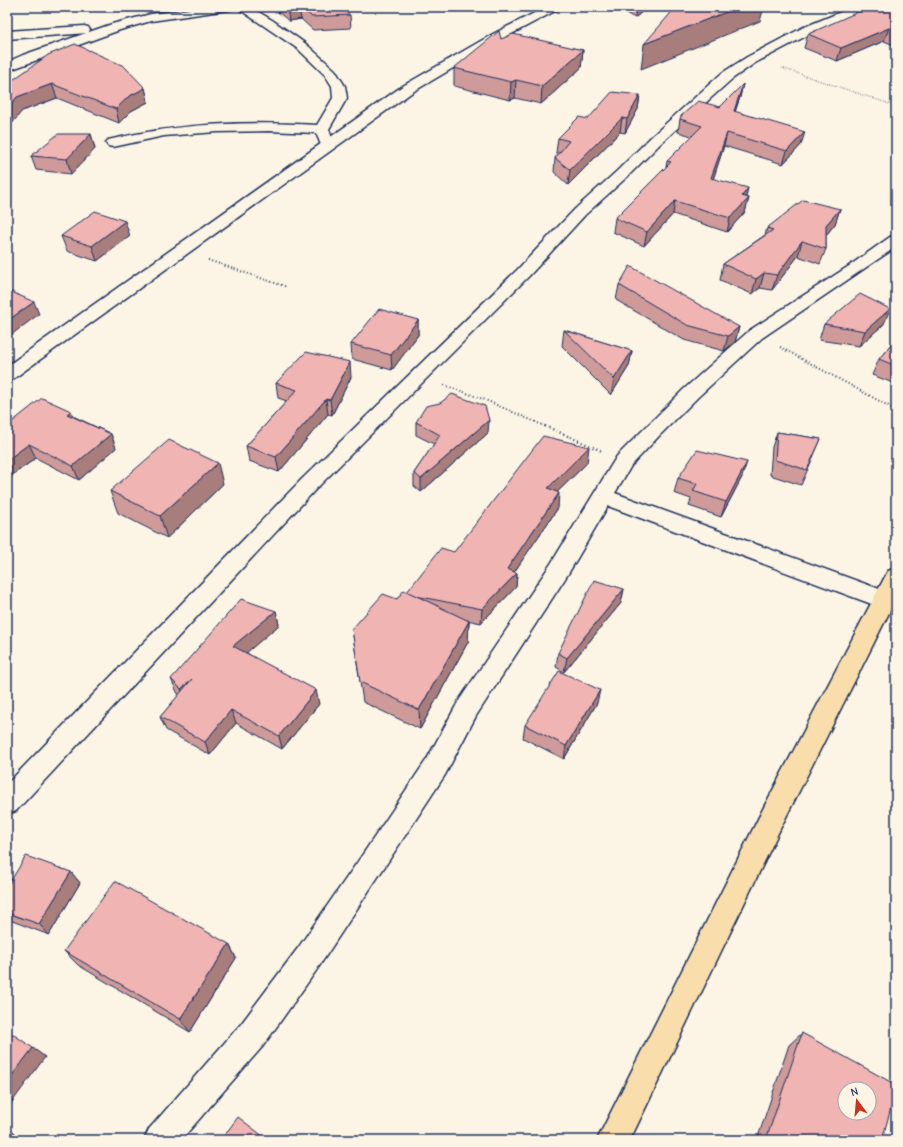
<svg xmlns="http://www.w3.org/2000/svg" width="903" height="1147" viewBox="0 0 903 1147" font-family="'Comic Neue',sans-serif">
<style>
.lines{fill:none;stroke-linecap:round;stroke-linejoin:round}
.minor-casing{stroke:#1b2f5e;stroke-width:3}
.tertiary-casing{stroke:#1b2f5e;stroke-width:3}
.trunk-casing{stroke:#1b2f5e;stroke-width:3}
.path-far2{stroke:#1b2f5e;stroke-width:1.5;stroke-dasharray:0.5 2;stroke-linecap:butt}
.path-far1{stroke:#1b2f5e;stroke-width:2;stroke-dasharray:1 2.5;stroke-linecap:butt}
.path{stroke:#1b2f5e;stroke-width:2.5;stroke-dasharray:1 3;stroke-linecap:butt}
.minor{fill:#fcf5e5;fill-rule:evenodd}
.tertiary{fill:#fcf5e5;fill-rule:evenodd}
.trunk{fill:#f9deab;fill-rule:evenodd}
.wall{fill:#ce9b9a;stroke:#1b2f5e}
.shaded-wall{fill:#a87e7d;stroke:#1b2f5e}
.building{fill:#f0b4b3;stroke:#1b2f5e;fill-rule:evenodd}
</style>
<rect width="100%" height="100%" fill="#fcf5e5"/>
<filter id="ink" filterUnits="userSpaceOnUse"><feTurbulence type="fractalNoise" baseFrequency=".025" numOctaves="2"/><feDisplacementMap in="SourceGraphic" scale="8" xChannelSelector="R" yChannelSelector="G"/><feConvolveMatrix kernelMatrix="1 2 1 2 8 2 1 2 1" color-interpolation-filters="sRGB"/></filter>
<g filter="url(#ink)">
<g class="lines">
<defs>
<g id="minor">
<path d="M204,7H234L232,9L228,10L151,21L120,30L7,71V62L23,55L112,24L151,14Z"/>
<path d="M236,7H250L272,20L306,44L335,70L345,86L347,98L329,129L333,142L331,145L326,146L321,145L316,133L269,131L217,132L164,136L113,147L108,146L106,143L108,140C177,123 246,121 317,125L333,98L332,86L325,75L298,49Z"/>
<path d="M853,7H869L867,9L810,34L755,63L732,79L661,143L627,177L585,215L529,276L316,489L16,811L7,814V784L302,479L517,270L575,209L617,171L651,137L722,73L747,57L802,28Z"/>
<path d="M84,26L88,27L90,30L88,33L7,39V31Z"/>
<path d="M896,235V247L762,338L698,397L659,436L631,466L615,493L893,594L896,600L893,606L885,609L877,606L608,506L568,574L476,716L445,775L318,968L263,1046L181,1140H144L149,1129L241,1024L298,948L363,854L427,759L458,702L552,562L617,456L684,389L750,330L849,266L890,237Z"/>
</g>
<path id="tertiary" d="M546,7H561L559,9L502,39L411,93L13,379L7,381V366L401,87L493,34Z"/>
<path id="trunk" d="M896,568V599L782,825L630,1140H597L764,807L888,571Z"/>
</defs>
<use href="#minor" class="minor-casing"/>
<use href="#tertiary" class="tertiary-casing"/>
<use href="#trunk" class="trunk-casing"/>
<path class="path-far2" d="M782,68L896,106"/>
<g class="path-far1">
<path d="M208,260L287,287"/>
<path d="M780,347L896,410"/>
<path d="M444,385L483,399L547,427"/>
</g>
<path class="path" d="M545,426L602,451"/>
<use href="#minor" class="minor"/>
<use href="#tertiary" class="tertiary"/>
<use href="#trunk" class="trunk"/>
</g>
<g class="wall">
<path d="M272,7H339L350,15L351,28L313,30L301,19L289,21Z"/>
<path d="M614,7H647L635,18Z"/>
<path d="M896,7V46L884,41L837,61L804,48L808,34Z"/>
<path d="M501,39L583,50L581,68L541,104L515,98L510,100L454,86V68Z"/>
<path d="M48,55L145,88L148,102L131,111L119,123L57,98L22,111Z"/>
<path d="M743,84L740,97L735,112L801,145L783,164L724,146L713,179L745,197L749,198L745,212L727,232L673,214L644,246L613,232L615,218L666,167L667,161L692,136L678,132L680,119L720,107Z"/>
<path d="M640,95L638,109L625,133L620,132L568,185L554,172L555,158L559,153H556L558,138L588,119Z"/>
<path d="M91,134L95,149L71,174L36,170L31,156Z"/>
<path d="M840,209L835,224L826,235V249L820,264L798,256L772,290L760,288L752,294L720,280L723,264L765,235L767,228Z"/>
<path d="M61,236H130L97,261L67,251Z"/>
<path d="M619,285L739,327L735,342L724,351L684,340L616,300Z"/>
<path d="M418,320V335L392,370L352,359L351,344Z"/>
<path d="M824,324H884L859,346L819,340Z"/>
<path d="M564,330L632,351L629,366L611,395L562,346Z"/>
<path d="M896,338V384L872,375L879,359Z"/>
<path d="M351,377L332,415L328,414L279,472L249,461L246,446L287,401L278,398L276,383Z"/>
<path d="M71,411L73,416L111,434L116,448L79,480L36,458L7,479V426Z"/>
<path d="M416,422L488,433L421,492L414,486V473L434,444L416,435Z"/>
<path d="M777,432L821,439L801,485L770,475L772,447Z"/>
<path d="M587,463L557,492L558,508L514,572L517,573L516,587L481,623L467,620L469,621L468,642L420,729L363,702L352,629L407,592L454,552Z"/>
<path d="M742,477L721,517L689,506L691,499L674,493L678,478Z"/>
<path d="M223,484L167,538L118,513L110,491Z"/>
<path d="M624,589L621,603L564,672L556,667L558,653Z"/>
<path d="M276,611L279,625L246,652L319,704L282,749L236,723L210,755L166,730L160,717L179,695L177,692L171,679Z"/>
<path d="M597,703L564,759L523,738L525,725Z"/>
<path d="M71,872L80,883L49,935L7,919V887Z"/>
<path d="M229,944L236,958L190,1032L78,965L64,951Z"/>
<path d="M802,1033L882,1140H757L789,1045Z"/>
</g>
<g class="shaded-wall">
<path d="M292,7H299L301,19L289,21L287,8Z"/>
<path d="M636,7H647L635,18Z"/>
<path d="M739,7H764L760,21L641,69L644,44Z"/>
<path d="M889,28L884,41L837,61L841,48Z"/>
<path d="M583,50L581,68L541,104L542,86Z"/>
<path d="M516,80L515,98L510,100L511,82Z"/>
<path d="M52,84L57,98L22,111L7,130V109L17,97Z"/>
<path d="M743,84L740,97L731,124L734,111Z"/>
<path d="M145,88L148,102L131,111L119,123L116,109L128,97Z"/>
<path d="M640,95L638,109L625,133L627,119Z"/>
<path d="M622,118L620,132L568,185L570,170Z"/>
<path d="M805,132L801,145L783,164L787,151Z"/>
<path d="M727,133L724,146L709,192L711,178Z"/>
<path d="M91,134L95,149L71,174L67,159Z"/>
<path d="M748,188L745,201L742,196Z"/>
<path d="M749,198L745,212L727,232L730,218Z"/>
<path d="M675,201L673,214L644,246L647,232Z"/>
<path d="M840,209L835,224L822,240L826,225Z"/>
<path d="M125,221L130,236L97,261L92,246Z"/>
<path d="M802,241L798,256L772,290L777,275Z"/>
<path d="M764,273L760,288L752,294L756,279Z"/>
<path d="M34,302L39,314L7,338V321Z"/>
<path d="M890,309L884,324L859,346L865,331Z"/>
<path d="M418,320V335L392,370L391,355Z"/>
<path d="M739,327L735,342L724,351L728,336Z"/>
<path d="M632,351L629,366L611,395L614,379Z"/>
<path d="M350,362L351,377L332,415L330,400Z"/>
<path d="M326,399L328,414L279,472L276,457Z"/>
<path d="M71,411L76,425L67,414Z"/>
<path d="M489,420L488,433L421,492V479Z"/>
<path d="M111,434L116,448L79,480L73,466Z"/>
<path d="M29,444L36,458L7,479V460Z"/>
<path d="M589,447L587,463L546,503L548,488Z"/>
<path d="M747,462L742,477L721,517L726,502Z"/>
<path d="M218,463L223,484L167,538L160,516Z"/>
<path d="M559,493L558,508L506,584L507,569Z"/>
<path d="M517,573L516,587L481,623L482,609Z"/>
<path d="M624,589L621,603L564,672L567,658Z"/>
<path d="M276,611L279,625L238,660L233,646Z"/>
<path d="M469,621L468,642L420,729L419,710Z"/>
<path d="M192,679L186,702L181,689Z"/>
<path d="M316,690L319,704L282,749L279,736Z"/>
<path d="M600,690L597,703L564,759L566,746Z"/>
<path d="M231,710L236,723L210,755L205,742Z"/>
<path d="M71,872L80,883L49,935L39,924Z"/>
<path d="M229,944L236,958L190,1032L180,1019Z"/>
<path d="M33,1048L45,1057L7,1109V1082Z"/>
<path d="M7,1125L22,1140H15L7,1132Z"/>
</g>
<g class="building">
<path d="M301,7H339L350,15L312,17Z"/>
<path d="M676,7H739L644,44Z"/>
<path d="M869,7H874L884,11L892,7H896V30L889,28L841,48L808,34Z"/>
<path d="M499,31L501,39L513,34L583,50L542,86L516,80L511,82L454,68Z"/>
<path d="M75,44L124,66L145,88L128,97L116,109L52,84L17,97L7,109V84L48,55Z"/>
<path d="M743,84L734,111L805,132L787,151L727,133L711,178L748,188L742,196L749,198L730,218L675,201L647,232L615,218L671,162L667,161L702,126L680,119L681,116L698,101L720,107Z"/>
<path d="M612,92L640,95L627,119L622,118L570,170L555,158L569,141L558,138L579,117L588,119Z"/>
<path d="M58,134H91L67,159L31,156Z"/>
<path d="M803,200L840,209L826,225V249L802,241L777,275L764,273L756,279L723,264L773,230L767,228Z"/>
<path d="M95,211L125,221L92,246L61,236Z"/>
<path d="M630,266L739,327L728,336L687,325L619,285Z"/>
<path d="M7,290L34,302L7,321Z"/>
<path d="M860,294L890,309L865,331L824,324Z"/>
<path d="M379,309L418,320L391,355L351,344Z"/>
<path d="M564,330L632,351L614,379Z"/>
<path d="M896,338V366L879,359Z"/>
<path d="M306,352L350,362L330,400L326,399L276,457L246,446L297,390L276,383Z"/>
<path d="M452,394L485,406L489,420L421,479L414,473L440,435L416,422L426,406L440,403Z"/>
<path d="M42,398L71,411L67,414L111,434L73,466L29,444L7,460V426Z"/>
<path d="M777,432L821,439L807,470L775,460Z"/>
<path d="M543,436L589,447L548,488L559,493L507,569L517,573L482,609L416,596L407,592L441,548L454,552Z"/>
<path d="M169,440L218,463L160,516L110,491Z"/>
<path d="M697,450L747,462L726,502L693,491L697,484L678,478Z"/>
<path d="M594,580L624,589L567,658L558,653Z"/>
<path d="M404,590L469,621L419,710L360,682L352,629L383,594L397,599Z"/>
<path d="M241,599L276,611L233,646L316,690L279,736L231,710L205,742L160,717L192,679L181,689L171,679Z"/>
<path d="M559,671L600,690L566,746L525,725Z"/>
<path d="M26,856L71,872L39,924L7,913V887Z"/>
<path d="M115,881L229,944L180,1019L64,951Z"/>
<path d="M7,1030L33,1048L7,1082Z"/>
<path d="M802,1033L896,1085V1090L882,1140H766ZM845,1089H869V1113H845Z"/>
<path d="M238,1117L268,1140H221Z"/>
<path d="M7,1132L15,1140H7Z"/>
</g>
</g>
<rect width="903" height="1147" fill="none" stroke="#fcf5e5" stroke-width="24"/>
<rect x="12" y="12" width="879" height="1123" fill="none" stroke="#1b2f5e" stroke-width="1.5" filter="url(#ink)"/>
<g transform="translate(857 1101) rotate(344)"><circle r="19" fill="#fcf5e5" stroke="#a2a6af"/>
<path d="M0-3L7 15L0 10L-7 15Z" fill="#c8321e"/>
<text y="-6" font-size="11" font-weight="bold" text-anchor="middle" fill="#1b2f5e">N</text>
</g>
</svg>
